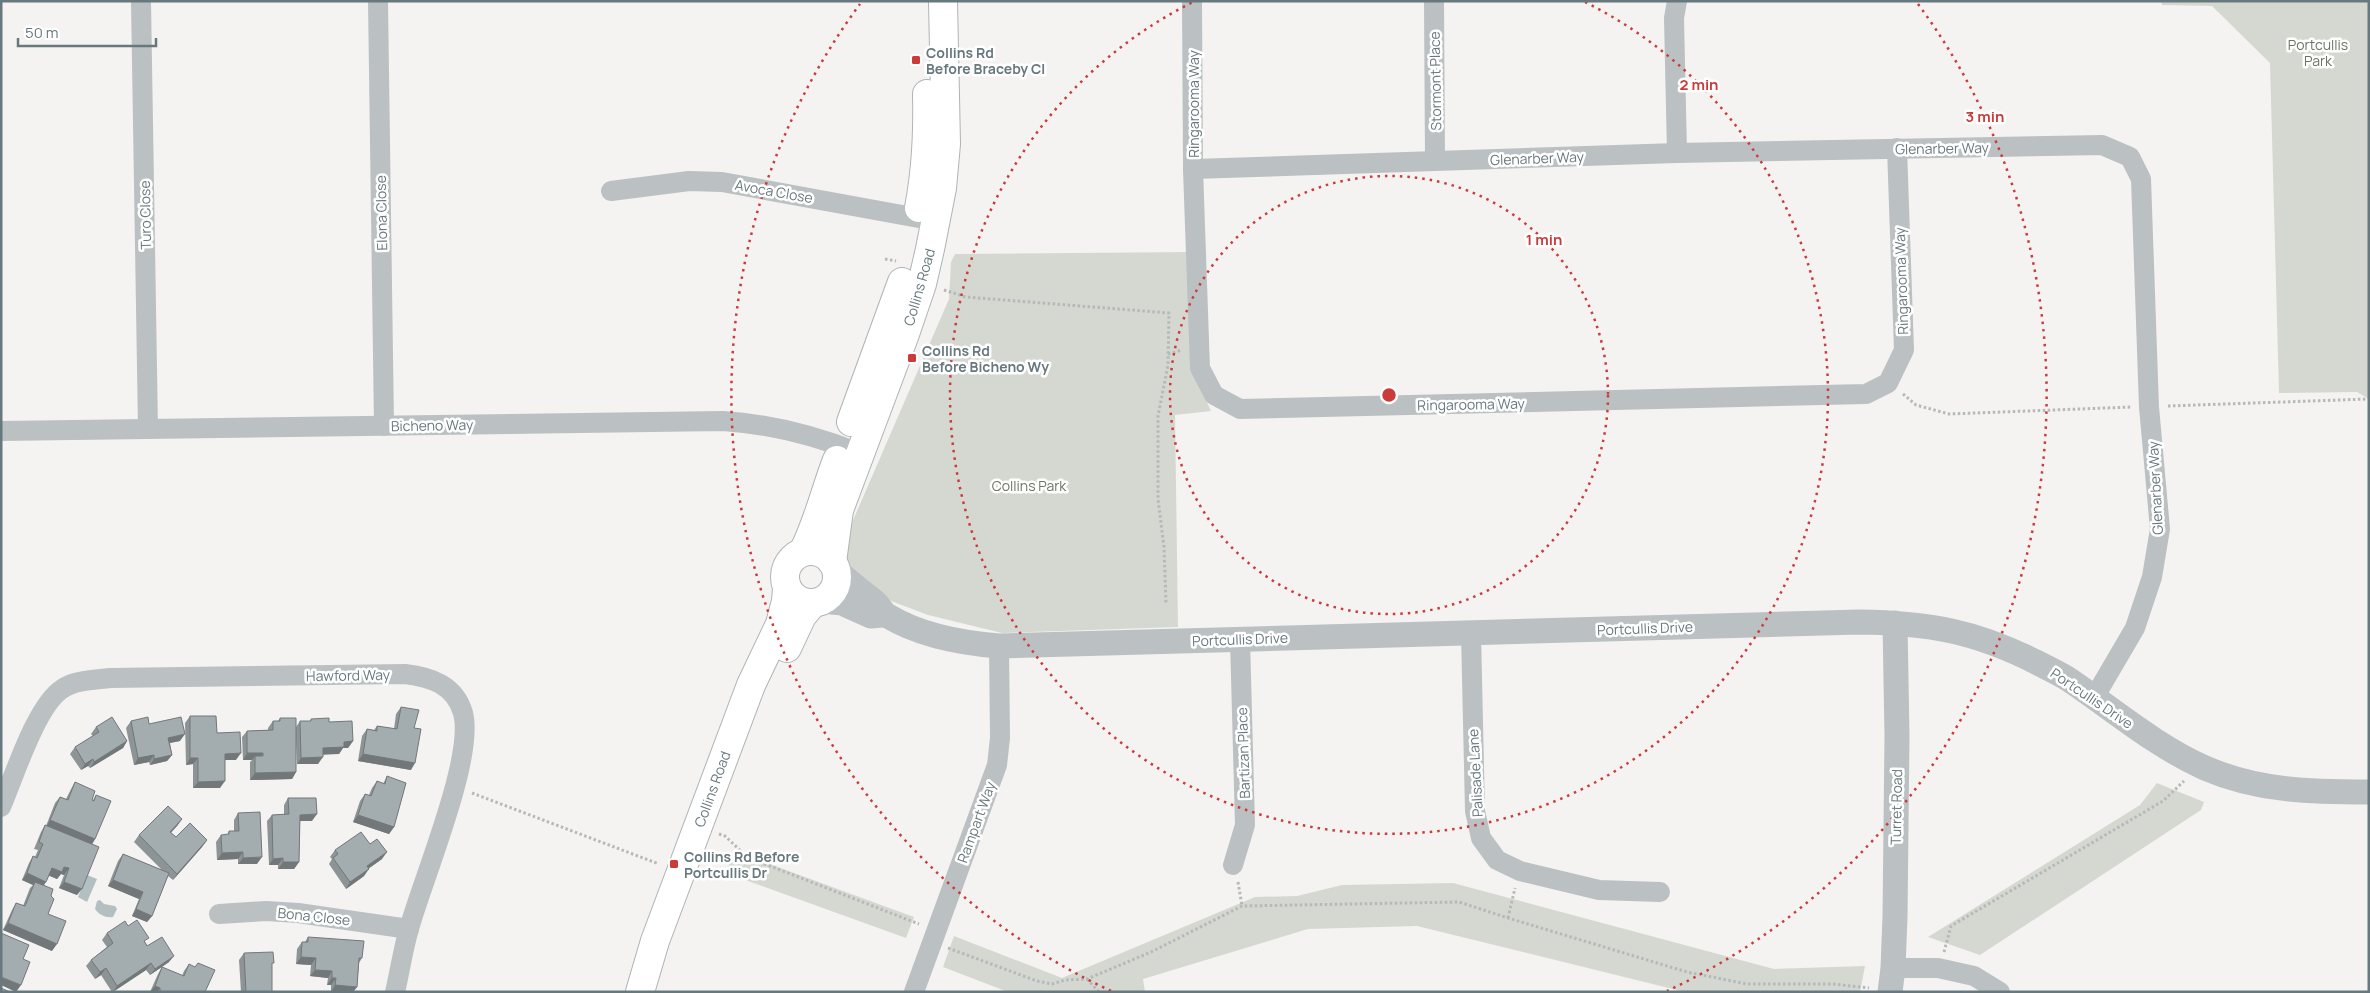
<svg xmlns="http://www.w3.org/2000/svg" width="2370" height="993" viewBox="0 0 2370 993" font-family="Manrope,sans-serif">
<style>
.green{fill:#d5d8d0}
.water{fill:#b2c0c1}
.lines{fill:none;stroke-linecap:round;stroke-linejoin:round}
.secondary-casing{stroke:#aeb4b6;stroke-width:30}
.path{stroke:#b5b9ba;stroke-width:3;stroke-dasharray:2.5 2.5;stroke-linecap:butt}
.minor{stroke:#bbc0c2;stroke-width:20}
.tertiary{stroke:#bbc0c2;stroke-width:25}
.secondary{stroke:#fff;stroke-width:28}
.wall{fill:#8c9496}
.shaded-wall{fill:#72787a}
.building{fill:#a3acaf;stroke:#72787a}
.ring{fill:none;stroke:#cb3b39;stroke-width:2.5;stroke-dasharray:2.5 5}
.poi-dot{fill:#cb3b39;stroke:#fff;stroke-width:2}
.labels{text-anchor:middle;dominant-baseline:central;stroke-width:5;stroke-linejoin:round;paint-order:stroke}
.park-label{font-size:14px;fill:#6c7665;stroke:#fff}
.poi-label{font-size:14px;font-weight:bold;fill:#67787e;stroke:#fff;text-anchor:start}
.street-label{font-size:14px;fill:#67787e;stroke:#fff}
.centre{fill:#cb3b39;stroke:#fff;stroke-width:2.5}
.ring-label{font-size:15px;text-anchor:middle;font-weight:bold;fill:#cb3b39;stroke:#fff;stroke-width:5;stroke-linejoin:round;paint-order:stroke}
</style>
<rect width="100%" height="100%" fill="#f4f3f1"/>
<g class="green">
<path d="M2161,1H2369V399L2357,392L2279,393L2270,63L2212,6L2162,5Z"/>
<path d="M1192,252V370L1211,411L1175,415L1178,627L1002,633L928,615L891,601L853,573L844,556V541L949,299L951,262L955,254Z"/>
<path d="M2157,783L2204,802L2201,810L1980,955L1928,937L2140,805Z"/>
<path d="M734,851L914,917L906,938L726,873Z"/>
<path d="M1453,883L1774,969L1865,966L1860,992H1685L1417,926L1308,929L1143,979L1145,992H1008L943,967L954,936L1062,978L1255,897L1297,896L1342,885Z"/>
</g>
<g class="water">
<path d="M87,875L97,879L87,902L78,897Z"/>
<path d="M100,900L104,904L115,906L117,909L113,917C106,918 99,915 95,909L97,901Z"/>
</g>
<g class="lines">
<defs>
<g id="secondary">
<path d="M919,208C926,171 928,132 927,94"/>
<path d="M851,422L902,282"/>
<circle cx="811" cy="577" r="26"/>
<path d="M803,552C818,523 825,491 837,460"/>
<path d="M832,562L839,510L905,334L922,284L930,249L942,188L946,144L943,1"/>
<path d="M787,648L802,616L812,604"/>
<path d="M640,992L655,941L751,685L780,624L786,601L787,588"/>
</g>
</defs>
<use href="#secondary" class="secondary-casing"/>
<g class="path">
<path d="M885,259L896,261"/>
<path d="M944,290L966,297L1169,313L1168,365L1158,416V499L1164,547L1166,603"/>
<path d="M1168,354L1182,350"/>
<path d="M1903,394L1916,405L1949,414L2132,407"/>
<path d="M2168,406L2368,399"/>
<path d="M472,793L659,864"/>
<path d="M719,834L725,836L747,857L919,924"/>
<path d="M1238,882L1242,906"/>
<path d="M1508,918L1515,888"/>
<path d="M948,948L1037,981L1052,984L1065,980L1087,979L1151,952L1242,906L1459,902L1508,918L1687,972L1747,984H1833L1869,988"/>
<path d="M1944,952L1951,926L2163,801L2184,781"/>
<path d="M1087,979L1099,992"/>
</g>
<g class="minor">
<path d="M141,1L148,429"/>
<path d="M378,1L384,426"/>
<path d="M1192,1L1193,169L1200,368L1214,395L1240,409L1866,394L1888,383L1904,350L1897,148"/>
<path d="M1434,1L1435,161"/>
<path d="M1677,1L1674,18L1677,153"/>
<path d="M1193,169L1677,153L2102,145L2130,157L2141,179L2149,407L2160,529L2152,577L2135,628L2094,698"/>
<path d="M611,191L689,181L722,182L935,221"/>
<path d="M1,431L723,421C771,424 814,435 859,453"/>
<path d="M1471,633L1475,811L1481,838L1497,860L1520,871L1599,890L1660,892"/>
<path d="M1,807C14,777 36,706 62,689C75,680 95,680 110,678L405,674C431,677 455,685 463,713C475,757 422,881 409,929C403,949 400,971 395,992"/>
<path d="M1233,865L1245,825L1240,639"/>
<path d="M219,914L266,911L298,913L409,929"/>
<path d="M1893,968H1938L1974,976L2000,992"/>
<path d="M914,992L997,765L1000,738L999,646"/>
</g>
<g class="tertiary">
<path d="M836,570C849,582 861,591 875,602C880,606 882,613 888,616C921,636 961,643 999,646L1859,622C1929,623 1975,631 2038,663C2049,669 2061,674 2071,681C2115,711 2156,746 2205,768C2258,791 2312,792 2369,792"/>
<path d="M822,601L842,603L871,616L882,615"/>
<path d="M1890,992L1893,968L1895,917L1897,736L1895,623"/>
</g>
<use href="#secondary" class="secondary"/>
</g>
<g class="wall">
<path d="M401,707L414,728L411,770L358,761L362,736L367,729L374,730L377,726L394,729L396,714Z"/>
<path d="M190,716L217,733L236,760H225L220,788H193V764L186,765L185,723Z"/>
<path d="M280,718L296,727L300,721H310L311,719L329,722L353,741L348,748H343L339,754H323L318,764H297L296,742V772L292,779L250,780V762L252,760H243L242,737L247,731L268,730V728L273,721H278Z"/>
<path d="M131,721L149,724L180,741L170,743L172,755L167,761L150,765L149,762L134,765L126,728Z"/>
<path d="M96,727L127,741L123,748L90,768L88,766L81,770L70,754L75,747L93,736L91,734Z"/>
<path d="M387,776L394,827L389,834L353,822L360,801L365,794L369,795L372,788L377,781L383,784Z"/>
<path d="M75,782L92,800H93L96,795L95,839L92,844L77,895L59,888L64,875L61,874L57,879L49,875L44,885L51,896L48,914L52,951L3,930L12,910L16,903L23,906L30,888L33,885L22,880L29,863L33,856L35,857L38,850L34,849L41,832L45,825L46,826L55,803L60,797L66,799L71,789Z"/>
<path d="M288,798L312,821H300L299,862L294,869H278V865H269L267,821L272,815L284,814V805Z"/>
<path d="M238,813L257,864H238V859L217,860L216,842L221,835H227L229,831H234V820Z"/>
<path d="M182,819L177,826L171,833L176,837L207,840L202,847L173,880L168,876L152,916L147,922L132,916L139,899L108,886L118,861L123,854L162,870L134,842L139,835Z"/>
<path d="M335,850L382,859L368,869L364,876L346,889L329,864L332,859L330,857Z"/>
<path d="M128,926L146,943L147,946L169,962L150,975L146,970L112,992L101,975L95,979L86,966L91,960L107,947L102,940L107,933Z"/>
<path d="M308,937L362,958L359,963L357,987L353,992H327H331V985H327L328,978L310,976L311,965L296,964L297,949L302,942H305Z"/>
<path d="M244,953L272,967V992H241L239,960Z"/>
<path d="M189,964L205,992H150L158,974L162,967L182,976L184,971Z"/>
</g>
<g class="shaded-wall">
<path d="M185,734L180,741L164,744L168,738Z"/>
<path d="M127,741L123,748L90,768L94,762Z"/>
<path d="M353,741L348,748H343L339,754L318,755L323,748L344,742Z"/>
<path d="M241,753L236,760H220L225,754Z"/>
<path d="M247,753H263L258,760L255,756L252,760H243Z"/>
<path d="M363,754L415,763L411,770L358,761Z"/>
<path d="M154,755L149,762L134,765L138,758Z"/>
<path d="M172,755L167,761L150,765L154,759Z"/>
<path d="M323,757L318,764H297L301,758Z"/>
<path d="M190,758H198L193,764L186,765Z"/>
<path d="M93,759L88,766L81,770L85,764Z"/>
<path d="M296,772L292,779L250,780L255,773Z"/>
<path d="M225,781L220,788H193L198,782Z"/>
<path d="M317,814L312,821H295L300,815Z"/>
<path d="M358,815L394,827L389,834L353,822Z"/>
<path d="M182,819L177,826L165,838L170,832Z"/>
<path d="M50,820L95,839L91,846L46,827Z"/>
<path d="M207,840L202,847L173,880L177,874Z"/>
<path d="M243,852L238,859L217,860L222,853Z"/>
<path d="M387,852L382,859L362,873L367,866Z"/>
<path d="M262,857L257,864H238L243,858Z"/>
<path d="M283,858L278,865H269L273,859Z"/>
<path d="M283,862H299L294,869H278Z"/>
<path d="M64,867L69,868L64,875L61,874L57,879L47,875L52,868Z"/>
<path d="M369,869L364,876L346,889L350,882Z"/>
<path d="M27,873L46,882L42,888L35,882L33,885L22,880Z"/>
<path d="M113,880L143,892L139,899L108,886Z"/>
<path d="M64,882L82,889L77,895L59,888Z"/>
<path d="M136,909L152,916L147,922L132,916Z"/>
<path d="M8,923L57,944L52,951L3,930Z"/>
<path d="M174,956L169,962L150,975L155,969Z"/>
<path d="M301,957L316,958L311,965L296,964Z"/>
<path d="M151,963L146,970L113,992L117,986Z"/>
<path d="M106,968L101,975L95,979L100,972Z"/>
<path d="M315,970L332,971L328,978L310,976Z"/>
<path d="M1,977L21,985L16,992L1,985Z"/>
<path d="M332,978H336L331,985H327Z"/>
<path d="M335,985L357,987L353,992H331Z"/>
<path d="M155,986L160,988L157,992H150Z"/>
</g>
<g class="building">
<path d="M401,707L419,710L414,728L421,729L415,763L363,754L367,729L377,731V726L397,729Z"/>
<path d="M190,716H216L217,733L240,732L241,753L225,754V781L198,782V758H190Z"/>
<path d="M112,717L127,741L94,762L93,759L85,764L75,747L99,732L96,727Z"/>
<path d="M148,717L149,724L181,717L185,734L168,738L172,755L154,759V755L138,758L131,721Z"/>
<path d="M280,718H296V772L255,773V756H263V753H247V731L273,730V721H280Z"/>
<path d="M329,718V722L352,721L353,741L344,742V747L323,748V757L301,758L300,721H311V719Z"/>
<path d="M387,776L406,783L394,827L358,815L365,794L371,796L377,781L385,784Z"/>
<path d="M75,782L95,791L92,800L94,801L96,795L111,801L95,839L50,820L60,797L68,800Z"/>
<path d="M288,798H316L317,814L300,815L299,862H283V858L273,859L272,815L289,814Z"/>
<path d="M168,806L182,819L170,832L176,837L190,823L207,840L177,874L139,835Z"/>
<path d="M260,812L262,857L243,858V852L222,853L221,835L229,834V831H239L238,813Z"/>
<path d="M45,825L99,847L82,889L64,882L69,868L64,867L62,872L52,868L46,882L27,873L33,856L37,858L43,844L39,842Z"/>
<path d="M361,832L370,844L377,839L387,852L367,866L369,869L350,882L333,858L338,854L335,850Z"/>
<path d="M123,854L169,873L152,916L136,909L143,892L113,880Z"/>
<path d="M35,882L53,889L51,896L54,899L48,914L66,921L57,944L8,923L16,903L25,906Z"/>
<path d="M137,920L149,938L144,941L147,946L162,937L174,956L155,969L151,963L117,986L106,968L100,972L91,960L113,943L107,933L125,921L128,926Z"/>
<path d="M1,933L29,945L23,959L30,962L21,985L1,977Z"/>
<path d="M308,937L364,941L362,958H359L357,987L335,985L336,978H332V971L315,970L316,958L301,957L302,942H308Z"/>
<path d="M273,952L274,963H272V992H246L244,953Z"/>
<path d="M198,963L215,970L205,992H161L160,991V988L155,986L162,967L184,976L189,964L195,967Z"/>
<path d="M1,988L10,992H1Z"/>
</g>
<g class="ring">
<circle cx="1389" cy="395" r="219"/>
<path d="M1585 2A439 439 0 1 1 1193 2"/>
<path d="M1111 991A658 658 0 0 1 860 4M1918 4A658 658 0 0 1 1667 991"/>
</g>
<g class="poi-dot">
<rect x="911" y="55" width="10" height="10" rx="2.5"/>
<rect x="907" y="353" width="10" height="10" rx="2.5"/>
<rect x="669" y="859" width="10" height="10" rx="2.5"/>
</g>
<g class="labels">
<g class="park-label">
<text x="2318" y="44">Portcullis<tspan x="2318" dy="16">Park</tspan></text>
<text x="1029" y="485">Collins Park</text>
</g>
<g class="poi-label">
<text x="926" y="52">Collins Rd<tspan x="926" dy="16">Before Braceby Cl</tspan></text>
<text x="922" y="350">Collins Rd<tspan x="922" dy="16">Before Bicheno Wy</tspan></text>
<text x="684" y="856">Collins Rd Before<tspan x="684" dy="16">Portcullis Dr</tspan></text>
</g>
<g class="street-label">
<text transform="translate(1435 81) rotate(-91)">Stormont Place</text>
<text transform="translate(1193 104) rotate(-90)">Ringarooma Way</text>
<text transform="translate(1942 148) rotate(-1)">Glenarber Way</text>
<text transform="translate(1537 158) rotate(-2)">Glenarber Way</text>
<text transform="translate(774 191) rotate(10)">Avoca Close</text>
<text transform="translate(381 213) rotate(-91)">Elona Close</text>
<text transform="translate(145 215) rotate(-91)">Turo Close</text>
<text transform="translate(1901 281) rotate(-92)">Ringarooma Way</text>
<text transform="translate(919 287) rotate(-74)">Collins Road</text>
<text transform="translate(1471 404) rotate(-1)">Ringarooma Way</text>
<text transform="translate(432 425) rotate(-1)">Bicheno Way</text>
<text transform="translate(2155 488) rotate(-93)">Glenarber Way</text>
<text transform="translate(1645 628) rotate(-2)">Portcullis Drive</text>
<text transform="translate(1240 639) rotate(-2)">Portcullis Drive</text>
<text transform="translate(348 675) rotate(-1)">Hawford Way</text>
<text transform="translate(2092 698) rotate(34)">Portcullis Drive</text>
<text transform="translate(1243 753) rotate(-92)">Bartizan Place</text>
<text transform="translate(1475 773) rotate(-93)">Palisade Lane</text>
<text transform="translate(712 789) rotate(-70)">Collins Road</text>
<text transform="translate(1896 807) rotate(-89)">Turret Road</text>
<text transform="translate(976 822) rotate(-70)">Rampart Way</text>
<text transform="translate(314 916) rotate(6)">Bona Close</text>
</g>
</g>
<circle cx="1389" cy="395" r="8" class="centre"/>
<g class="ring-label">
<text x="1699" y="90">2 min</text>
<text x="1985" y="122">3 min</text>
<text x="1544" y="245">1 min</text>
</g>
<rect width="2370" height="993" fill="none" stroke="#67787e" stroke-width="5"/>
<path d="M18 38v8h138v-8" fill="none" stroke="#67787e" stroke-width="2.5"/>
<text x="25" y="38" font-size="15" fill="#67787e" stroke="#ffffff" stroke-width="4" paint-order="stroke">50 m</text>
</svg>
